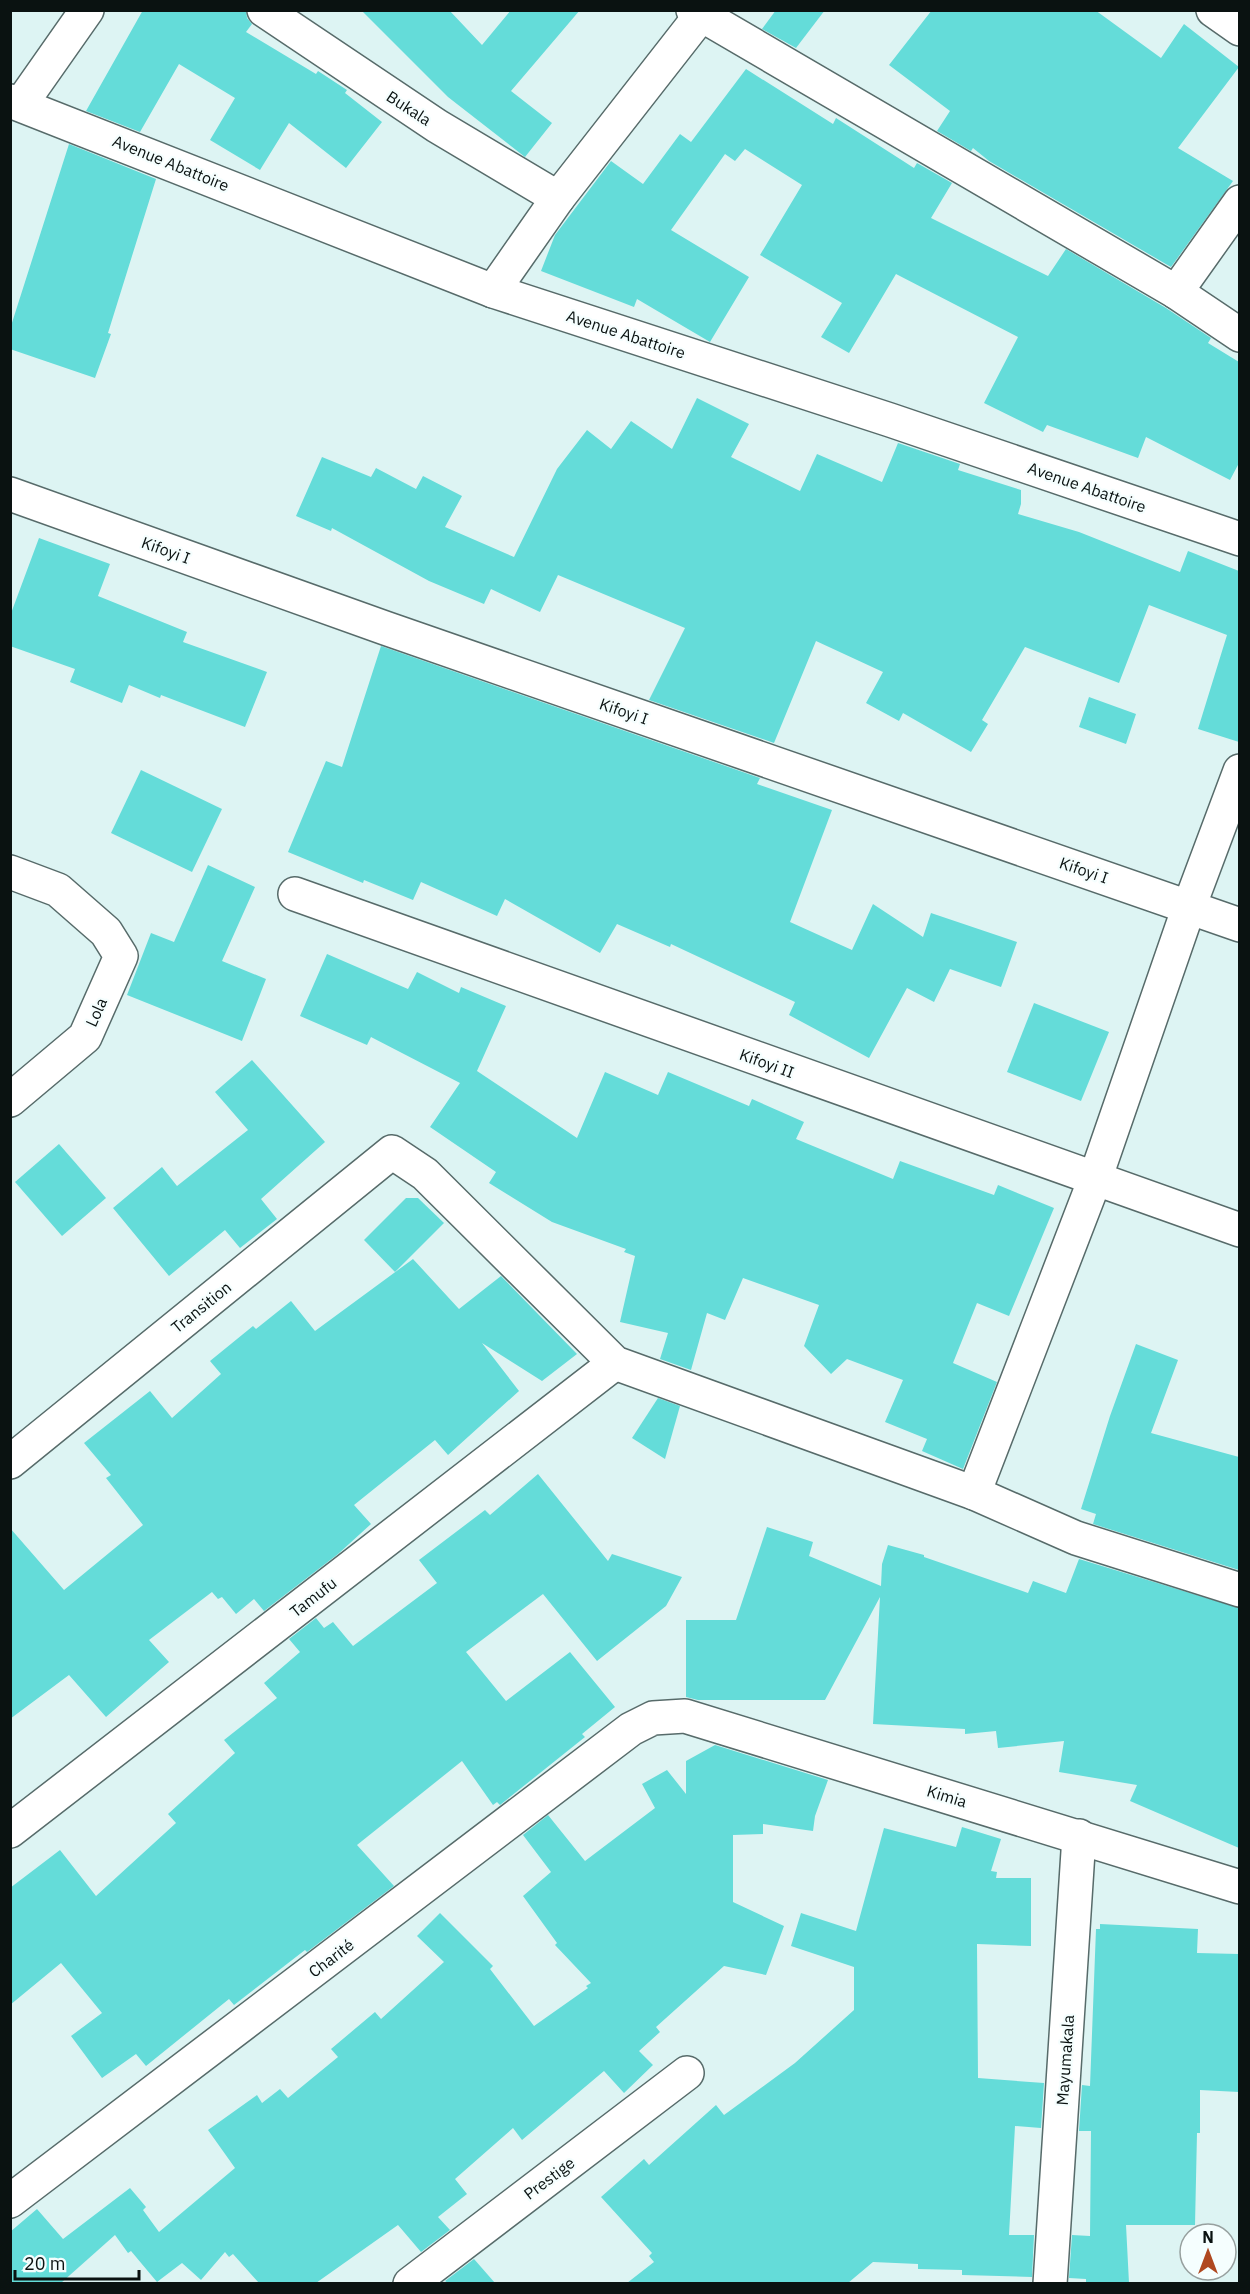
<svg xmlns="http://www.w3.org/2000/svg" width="1250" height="2294" viewBox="0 0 1250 2294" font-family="'IBM Plex Sans',sans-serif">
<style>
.building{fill:#64dcd9}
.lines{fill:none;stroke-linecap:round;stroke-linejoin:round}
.street-casing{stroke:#576b6a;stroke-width:36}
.street{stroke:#fff;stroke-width:33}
.labels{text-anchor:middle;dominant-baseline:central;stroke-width:4.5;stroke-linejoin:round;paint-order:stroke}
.street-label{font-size:16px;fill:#0a1211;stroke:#f5fefe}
</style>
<rect width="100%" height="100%" fill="#ddf4f3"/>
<g class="building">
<path d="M143,10H246L247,18L252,24L246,32L316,74L318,71L347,90L345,93L382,122L346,168L289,123L260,170L210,140L235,98L179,64L140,132L86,111Z"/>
<path d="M361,10H449L482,45L511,10H580L511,91L552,123L525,157L448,97Z"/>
<path d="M776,10H825L796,48L762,29Z"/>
<path d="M932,10H1095L1161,58L1184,24L1239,67L1178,148L1233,181L1171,267L989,161L973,148L971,151L937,131L950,111L889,65Z"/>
<path d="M746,69L833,124L836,118L914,168L917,163L952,183L931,218L1048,276L1066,249L1166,308L1211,338L1208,343L1239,362V463L1230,480L1146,437L1138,458L1047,425L1043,432L984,403L1018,337L896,274L849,353L821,337L842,303L760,255L802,185L745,149L735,161L725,154L671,230L749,277L710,342L637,299L634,307L541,271L555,235L611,161L643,184L680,134L691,142Z"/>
<path d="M69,144L156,179L108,333L111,334L95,378L10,349V329Z"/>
<path d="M697,398L749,424L731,457L800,491L817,454L882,482L898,443L960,464L958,470L1021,490V504L1018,514L1079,532L1180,572L1188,551L1239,571V742L1198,729L1227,635L1149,605L1119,683L1025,647L982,720L988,724L971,752L903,713L899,721L866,703L883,672L816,641L774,743L649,700L685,628L558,575L540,612L491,589L484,604L429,581L332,528L331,531L296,516L322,457L371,477L376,468L416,489L423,476L462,496L445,527L514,557L557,469L587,430L611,449L631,421L672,449Z"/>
<path d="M39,538L110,564L98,596L187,632L183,642L267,672L245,727L161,695L160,698L129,685L122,703L70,682L75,669L10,646V616Z"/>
<path d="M381,646L760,778L757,784L832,810L790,922L852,950L873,904L923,937L931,913L1017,942L1001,987L950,969L934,1002L907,988L869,1058L789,1015L795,1002L671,944L670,947L617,924L600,953L505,899L497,916L421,882L413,900L364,880L363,883L288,852L326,761L342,767Z"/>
<path d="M1089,697L1136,714L1126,744L1079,727Z"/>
<path d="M141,770L222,809L192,872L111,833Z"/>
<path d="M208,865L255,887L222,961L266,979L242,1041L127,995L151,933L174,942Z"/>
<path d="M327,954L408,989L417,972L459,993L461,987L506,1006L477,1071L577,1138L605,1072L658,1095L668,1072L749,1106L752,1099L804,1122L796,1139L893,1179L900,1161L994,1195L998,1185L1054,1208L1009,1316L977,1303L953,1363L997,1382L963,1469L922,1451L927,1439L885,1422L903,1380L847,1359L831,1374L804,1346L819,1305L743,1278L725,1320L707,1313L691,1370L660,1359L668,1333L620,1322L635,1256L624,1252L626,1249L552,1222L489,1183L496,1172L430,1127L460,1083L371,1037L367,1045L300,1016Z"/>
<path d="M1034,1003L1109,1032L1081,1101L1007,1072Z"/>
<path d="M252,1060L325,1142L261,1199L277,1219L240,1248L225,1230L169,1276L113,1208L162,1167L177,1186L248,1130L215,1092Z"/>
<path d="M59,1144L106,1198L62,1236L15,1182Z"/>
<path d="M406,1198H418L444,1223L395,1272L364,1240Z"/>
<path d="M413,1259L459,1309L501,1276L577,1354L542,1381L482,1343L519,1391L448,1455L435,1440L354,1505L371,1524L338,1554L264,1611L254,1599L236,1614L222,1597L218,1599L212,1592L149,1640L169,1662L106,1717L69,1675L10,1719V1528L64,1590L143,1525L106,1478L111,1475L84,1443L150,1391L172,1418L221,1374L210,1361L253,1326L256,1329L291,1301L315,1331Z"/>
<path d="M1136,1344L1178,1360L1151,1433L1239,1457V1570L1093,1524L1096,1514L1081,1509L1110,1416Z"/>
<path d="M658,1398L680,1406L665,1459L632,1438Z"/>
<path d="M538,1474L608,1561L612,1554L682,1577L666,1606L597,1661L543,1594L466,1652L506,1701L570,1652L615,1707L582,1734L585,1737L500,1805L497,1802L493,1805L462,1761L357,1845L394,1886L307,1952L305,1950L234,2005L229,1999L146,2066L136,2054L102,2078L71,2036L102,2013L61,1963L10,2005V1888L60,1850L96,1896L176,1823L168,1814L235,1753L224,1740L277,1698L264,1683L300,1652L289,1639L316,1618L324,1628L333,1622L353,1646L437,1583L419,1560L485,1510L490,1515Z"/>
<path d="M767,1527L813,1542L809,1556L881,1586L882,1564L888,1545L924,1555V1557L1028,1593L1033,1581L1066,1593L1079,1559L1239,1608V1848L1130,1801L1137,1785L1059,1772L1064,1741L998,1748L996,1731L965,1734V1729L873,1724L880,1597L825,1700H698L686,1697V1620H736Z"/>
<path d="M715,1745L828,1780L815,1816L813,1831L763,1824V1834L733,1835V1902L784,1926L766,1975L724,1966L656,2027L660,2032L639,2051L653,2065L624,2093L604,2071L522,2140L513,2128L455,2179L467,2194L438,2217L450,2230L421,2252L398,2225L316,2283H259L233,2254L229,2257L225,2252L201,2280L182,2263L157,2282L131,2251L128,2253L115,2235L61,2283H10V2232L37,2209L63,2239L130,2188L146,2207L143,2210L159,2232L235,2168L208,2130L257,2095L262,2103L280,2089L288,2098L338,2057L331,2049L375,2012L381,2019L444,1962L417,1936L440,1913L493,1966L490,1969L534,2026L588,1988L586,1986L591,1983L555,1945L557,1943L523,1896L551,1872L523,1835L548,1815L585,1861L655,1808L642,1784L667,1770L686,1794V1761Z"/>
<path d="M962,1827L1001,1839L991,1871L997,1872L996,1878H1031V1946L977,1944L978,2078L1044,2083L1041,2128L1015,2126L1009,2235H1034L1032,2277L962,2275V2270L918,2269V2264L873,2262L848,2283H627L654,2262L649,2256L652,2253L601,2197L644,2159L649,2165L716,2105L724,2115L795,2063L854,2010V1967L791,1946L801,1913L856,1931L884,1828L956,1847Z"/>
<path d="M1100,1924L1198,1929L1197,1953L1239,1954V2092L1200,2090V2133H1197L1195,2225H1126L1129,2283H1086V2279L1069,2278L1072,2235L1090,2236L1091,2131H1079L1082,2085L1090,2086L1096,1929H1100Z"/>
<path d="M474,2259L495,2283H448L445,2281Z"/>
</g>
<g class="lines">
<defs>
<g id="street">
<path d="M264,10L437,126L558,198"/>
<path d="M693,10L1176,292L1240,335"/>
<path d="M1213,10L1240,29"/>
<path d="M10,101L493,291L890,420L1240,539"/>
<path d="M21,104L87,10"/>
<path d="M493,291L558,198L701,15"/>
<path d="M1176,292L1240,202"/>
<path d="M10,494L385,628L1240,925"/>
<path d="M10,872L58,890L106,932L121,956L85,1037L10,1100"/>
<path d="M295,894L1240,1230"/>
<path d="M10,1462L392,1152L425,1174L615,1363L974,1493L1076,1538L1240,1590"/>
<path d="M974,1493L1095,1179L1189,907L1240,771"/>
<path d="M10,1831L615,1363"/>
<path d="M10,2201L631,1729L653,1718L685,1716L1240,1887"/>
<path d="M410,2284L687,2073"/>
<path d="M1050,2284L1079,1836"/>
</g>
</defs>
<use href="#street" class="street-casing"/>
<use href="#street" class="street"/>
</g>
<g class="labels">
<g class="street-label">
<text transform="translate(409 108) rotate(33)">Bukala</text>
<text transform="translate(171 163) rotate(22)">Avenue Abattoire</text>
<text transform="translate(626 334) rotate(18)">Avenue Abattoire</text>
<text transform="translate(1087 487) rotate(19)">Avenue Abattoire</text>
<text transform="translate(166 550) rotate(20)">Kifoyi I</text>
<text transform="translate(624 711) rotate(19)">Kifoyi I</text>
<text transform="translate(1084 870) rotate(19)">Kifoyi I</text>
<text transform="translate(96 1012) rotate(-66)">Lola</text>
<text transform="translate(767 1063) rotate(20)">Kifoyi II</text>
<text transform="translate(201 1307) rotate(-39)">Transition</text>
<text transform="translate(313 1597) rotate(-38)">Tamufu</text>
<text transform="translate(947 1796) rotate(17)">Kimia</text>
<text transform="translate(331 1958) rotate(-37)">Charité</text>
<text transform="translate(1065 2060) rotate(-86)">Mayumakala</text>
<text transform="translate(549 2178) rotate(-37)">Prestige</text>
</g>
</g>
<rect width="1250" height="2294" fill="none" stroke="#0a1211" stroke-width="24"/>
<g transform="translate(1208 2252)"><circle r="28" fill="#f5fefe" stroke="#97a09f" stroke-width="1.5"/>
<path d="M0-4.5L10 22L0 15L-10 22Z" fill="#af4820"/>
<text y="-9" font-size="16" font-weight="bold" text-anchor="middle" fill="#0a1211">N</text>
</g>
<path d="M15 2270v9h124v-9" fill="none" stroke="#0a1211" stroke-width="3"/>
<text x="24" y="2270" font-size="18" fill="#0a1211" stroke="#f5fefe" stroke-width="4.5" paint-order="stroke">20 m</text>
</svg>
